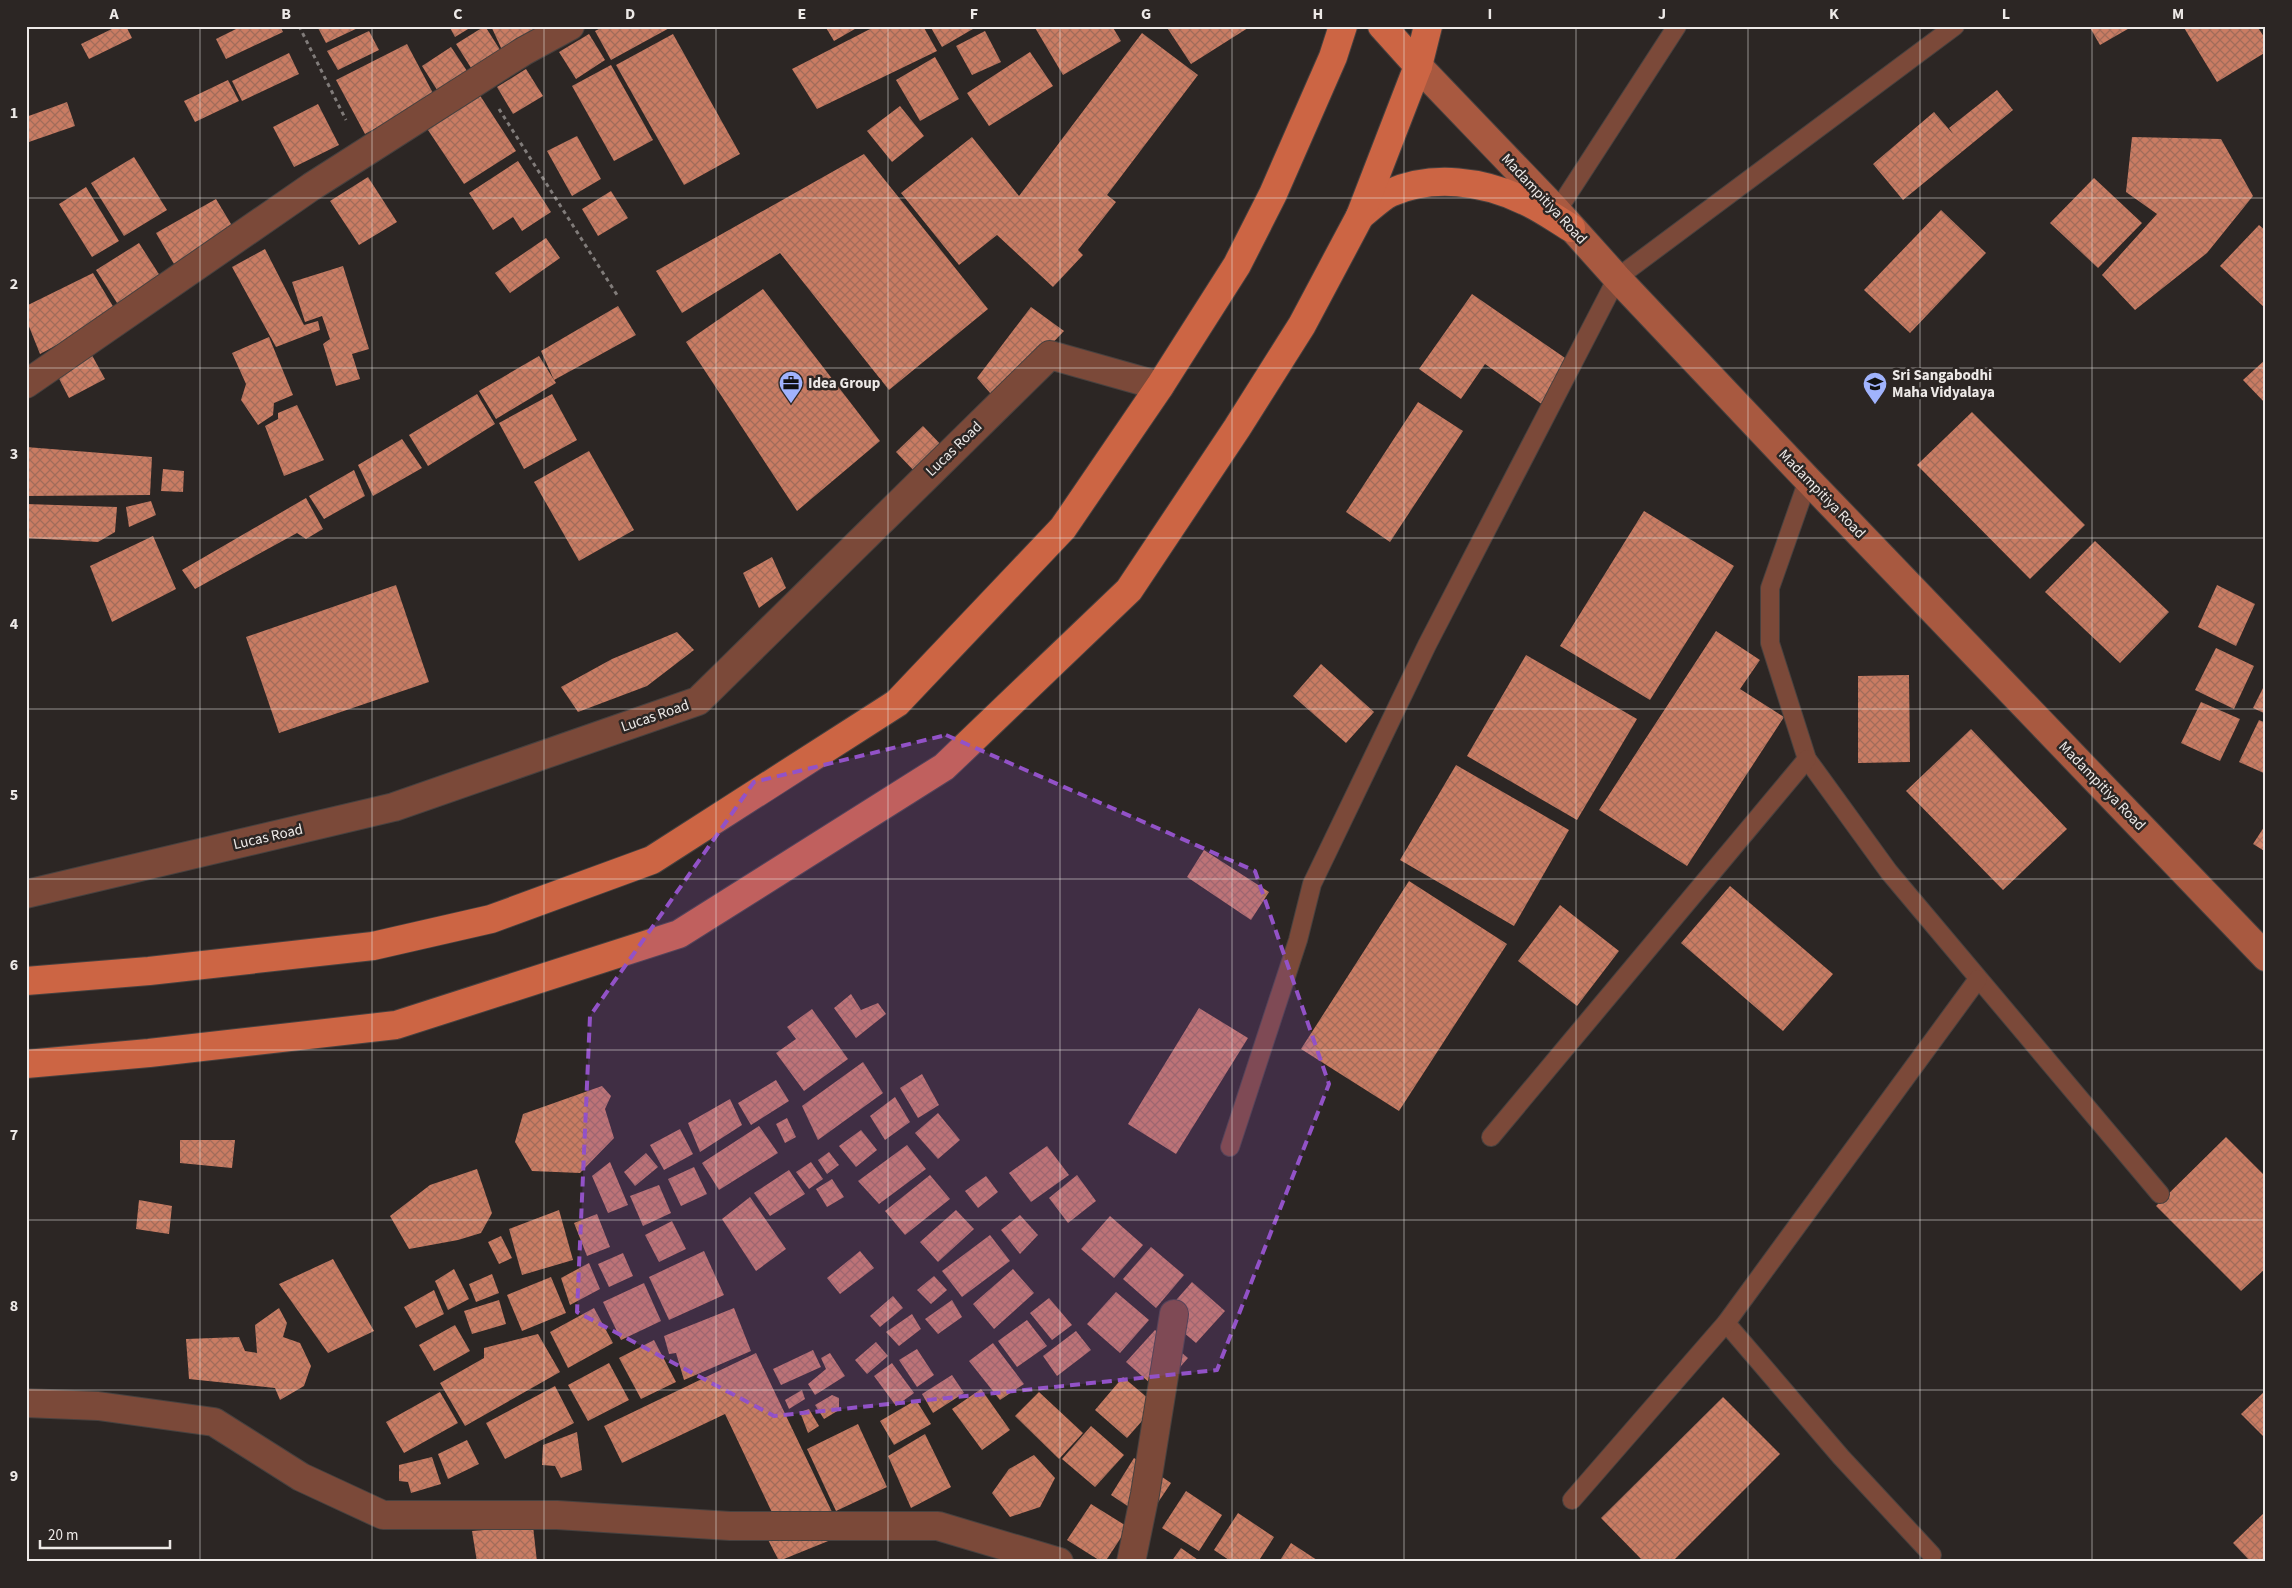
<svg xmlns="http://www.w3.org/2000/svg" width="2292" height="1588" viewBox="0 0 2292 1588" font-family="'Source Sans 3',sans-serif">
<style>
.building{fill:url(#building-cross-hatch)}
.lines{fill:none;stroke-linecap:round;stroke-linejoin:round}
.service-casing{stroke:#47413f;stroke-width:20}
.minor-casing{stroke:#47413f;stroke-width:30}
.tertiary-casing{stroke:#47413f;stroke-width:30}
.secondary-casing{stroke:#47413f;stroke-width:30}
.primary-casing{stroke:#47413f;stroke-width:30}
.path{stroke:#817c7a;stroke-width:3;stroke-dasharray:4 4;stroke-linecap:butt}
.service{stroke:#7b4939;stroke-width:18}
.minor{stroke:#7b4939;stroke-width:28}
.tertiary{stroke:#7b4939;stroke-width:28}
.secondary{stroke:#a85940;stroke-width:28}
.primary{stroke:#cc6544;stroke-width:28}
.marked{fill:#9252c7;fill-opacity:0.2;stroke:#9252c7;stroke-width:4;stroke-dasharray:10 6;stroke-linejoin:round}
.grid{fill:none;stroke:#ede9e7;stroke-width:1;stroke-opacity:0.55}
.labels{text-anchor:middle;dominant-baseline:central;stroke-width:5;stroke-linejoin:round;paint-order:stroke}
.street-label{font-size:15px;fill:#ede9e7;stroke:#2c2624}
.poi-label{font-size:15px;font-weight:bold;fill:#ede9e7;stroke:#2c2624;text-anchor:start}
.neatline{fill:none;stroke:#ede9e7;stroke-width:2}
.grid-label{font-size:16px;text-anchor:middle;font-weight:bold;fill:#ede9e7}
</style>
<defs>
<pattern id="building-cross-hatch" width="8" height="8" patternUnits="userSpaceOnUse" patternTransform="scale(1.25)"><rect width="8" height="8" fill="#c97c63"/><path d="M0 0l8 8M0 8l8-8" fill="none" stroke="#a26c5a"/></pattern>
</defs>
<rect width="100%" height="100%" fill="#2c2624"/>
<g class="building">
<path d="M118,26H126L132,38L89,59L81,44Z"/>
<path d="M242,26H280L283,32L226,59L216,39Z"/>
<path d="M317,26H362L326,43Z"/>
<path d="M449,26H473L455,37Z"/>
<path d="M485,26L502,53L473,71L456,44Z"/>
<path d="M491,26H549L502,50Z"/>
<path d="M605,26H673L611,60L595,31Z"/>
<path d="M825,26H860L834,41Z"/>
<path d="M876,26H923L937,51L817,109L792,69Z"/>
<path d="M930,26H978L942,47Z"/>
<path d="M1034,26H1112L1121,41L1063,75Z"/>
<path d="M1166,26H1251L1191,64Z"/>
<path d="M2089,26H2133L2100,45Z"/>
<path d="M2183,26H2257L2266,40V52L2217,82Z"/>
<path d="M369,31L379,50L338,70L327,51Z"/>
<path d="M985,31L1001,62L972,75L956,46Z"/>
<path d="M1142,33L1198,75L1107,195L1116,202L1078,250L1083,255L1053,287L997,235L959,265L901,193L972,137L1019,196Z"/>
<path d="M589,34L605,60L576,79L559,52Z"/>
<path d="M673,34L740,154L684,185L616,65Z"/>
<path d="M407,44L435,97L365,134L336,80Z"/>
<path d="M451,47L469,74L439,93L422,66Z"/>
<path d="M1030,52L1053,86L989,126L967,93Z"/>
<path d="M289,53L299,74L242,101L232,81Z"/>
<path d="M935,57L959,99L920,121L896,80Z"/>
<path d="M611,65L653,140L614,161L572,86Z"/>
<path d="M526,69L543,96L513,114L497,87Z"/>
<path d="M228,80L239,101L195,122L184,101Z"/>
<path d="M1997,90L2013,110L1903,200L1873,164L1934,112L1953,134L1949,128Z"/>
<path d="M479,94L516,151L464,184L426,127Z"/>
<path d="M67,102L75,126L26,143V117Z"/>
<path d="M318,104L339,145L294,167L273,127Z"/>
<path d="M900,106L924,136L892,162L867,131Z"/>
<path d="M577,136L601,179L572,196L547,151Z"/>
<path d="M2132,137L2221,139L2253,196L2207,253L2135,310L2102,275L2157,214L2126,192Z"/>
<path d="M864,154L988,309L889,390L780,253L682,313L656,271Z"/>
<path d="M134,157L167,210L124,236L91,183Z"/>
<path d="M518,161L551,212L522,231L513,217L493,230L469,193Z"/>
<path d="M368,177L397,222L359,245L330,201Z"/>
<path d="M2094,178L2142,223L2098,268L2050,223Z"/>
<path d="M86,187L119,241L92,257L59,204Z"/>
<path d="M611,191L628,218L598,236L582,209Z"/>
<path d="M216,199L234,229L174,264L156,233Z"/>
<path d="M1941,210L1986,253L1910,333L1864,290Z"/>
<path d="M2259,225L2266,231V309L2220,266Z"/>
<path d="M546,238L560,258L510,293L495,273Z"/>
<path d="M139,243L162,279L119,306L96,270Z"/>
<path d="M265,249L304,325L318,321L320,330L276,347L232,267Z"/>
<path d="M343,266L369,349L352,354L360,379L336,386L323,344L330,339L322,316L305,322L292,282Z"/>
<path d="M93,273L117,313L40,354L26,319V306Z"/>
<path d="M763,289L880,441L797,511L686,342Z"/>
<path d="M1472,294L1568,360L1543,405L1485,364L1461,399L1419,369Z"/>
<path d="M618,306L636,335L554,380L541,351Z"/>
<path d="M1031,307L1064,331L997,401L977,378Z"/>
<path d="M269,337L293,395L274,403L273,415L258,425L241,400L246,384L232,353Z"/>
<path d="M88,348L105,379L69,398L53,367Z"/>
<path d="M539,356L556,383L496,419L479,391Z"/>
<path d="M2266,359V404L2243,380Z"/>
<path d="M477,394L495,424L428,466L409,435Z"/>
<path d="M552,394L577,440L524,469L499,423Z"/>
<path d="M1418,402L1463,431L1390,542L1346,512Z"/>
<path d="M297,405L324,460L284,476L265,426L278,419V413Z"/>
<path d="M1972,412L2085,525L2030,579L1917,465Z"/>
<path d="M923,426L946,450L918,475L896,452Z"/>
<path d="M402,439L422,468L373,496L358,465Z"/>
<path d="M26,447L152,457L150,495L26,496Z"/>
<path d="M589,451L634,530L579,561L534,482Z"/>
<path d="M163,469L184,471L183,492L161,491Z"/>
<path d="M354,470L365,496L324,519L309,496Z"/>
<path d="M306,498L323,529L306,539L297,533L195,589L182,570Z"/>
<path d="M151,501L156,515L129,527L126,507Z"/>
<path d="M26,504L117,507L115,532L98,542L26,538Z"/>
<path d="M1644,511L1734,566L1650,700L1560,646Z"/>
<path d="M153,536L176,589L112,622L90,566Z"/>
<path d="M2095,541L2169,612L2120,663L2045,592Z"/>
<path d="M772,557L786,588L759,608L743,573Z"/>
<path d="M396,585L429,682L279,733L246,637Z"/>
<path d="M2217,585L2255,604L2236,646L2198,627Z"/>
<path d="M1716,631L1760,660L1740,689L1784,717L1687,866L1599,810Z"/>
<path d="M677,632L694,650L647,686L578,712L561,687L612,659Z"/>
<path d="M2216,648L2254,666L2234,709L2195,690Z"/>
<path d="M1526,655L1637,719L1577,820L1467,756Z"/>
<path d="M1321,664L1374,712L1346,743L1293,696Z"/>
<path d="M1909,675L1910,762L1858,763V676Z"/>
<path d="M2266,682V714L2253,708Z"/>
<path d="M2201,702L2240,719L2220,761L2181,743Z"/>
<path d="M2259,720L2266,723V774L2239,762Z"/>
<path d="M1971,729L2067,829L2003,890L1906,791Z"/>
<path d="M1456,765L1569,830L1514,926L1400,860Z"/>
<path d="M2266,824V852L2253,844Z"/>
<path d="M1204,850L1269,892L1251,920L1187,877Z"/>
<path d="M1409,881L1507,944L1399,1111L1301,1049Z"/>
<path d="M1730,886L1833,974L1783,1031L1681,943Z"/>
<path d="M1560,905L1619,951L1577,1006L1518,961Z"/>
<path d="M851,994L861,1010L878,1003L886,1014L856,1038L834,1008Z"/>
<path d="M1199,1008L1248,1038L1176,1154L1128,1124Z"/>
<path d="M812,1009L848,1059L804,1091L776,1053L796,1039L787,1027Z"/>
<path d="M863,1062L883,1093L818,1140L802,1106Z"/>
<path d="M922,1074L939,1105L918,1118L900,1088Z"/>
<path d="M776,1080L789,1101L751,1125L738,1103Z"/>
<path d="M602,1086L611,1096L605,1109L614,1138L580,1173L532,1171L515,1142L523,1114Z"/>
<path d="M895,1097L910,1122L885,1140L870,1116Z"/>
<path d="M730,1099L742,1125L700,1152L688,1123Z"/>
<path d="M938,1113L960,1140L938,1159L915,1133Z"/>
<path d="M787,1118L796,1137L785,1143L776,1124Z"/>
<path d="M759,1126L778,1153L719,1190L702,1163Z"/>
<path d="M680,1129L693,1154L664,1170L650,1145Z"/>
<path d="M861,1130L877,1150L856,1167L839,1146Z"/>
<path d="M2226,1137L2266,1177V1268L2241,1291L2156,1206Z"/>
<path d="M180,1140H235L232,1168L180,1163Z"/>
<path d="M907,1145L926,1169L879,1204L858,1181Z"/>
<path d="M1047,1146L1069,1175L1031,1202L1009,1173Z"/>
<path d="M829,1152L839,1165L827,1174L818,1160Z"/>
<path d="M646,1153L658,1167L635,1186L624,1172Z"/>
<path d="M610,1162L628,1205L608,1213L592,1176Z"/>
<path d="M811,1162L823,1179L809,1189L796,1172Z"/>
<path d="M694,1167L707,1194L681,1206L668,1179Z"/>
<path d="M477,1169L492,1213L481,1233L458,1240L409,1249L390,1216L430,1185Z"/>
<path d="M789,1170L805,1194L770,1216L754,1193Z"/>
<path d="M930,1175L950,1199L905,1235L885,1211Z"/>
<path d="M1077,1175L1096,1201L1068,1223L1049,1198Z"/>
<path d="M986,1176L998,1192L978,1208L965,1191Z"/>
<path d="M832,1179L844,1197L827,1207L816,1189Z"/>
<path d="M659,1185L671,1213L643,1226L630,1196Z"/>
<path d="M750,1197L786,1249L756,1271L722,1219Z"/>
<path d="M139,1200L172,1206L169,1234L136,1229Z"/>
<path d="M559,1210L573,1260L522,1275L509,1229Z"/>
<path d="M956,1210L974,1229L938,1262L920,1242Z"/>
<path d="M597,1214L610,1247L587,1256L574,1223Z"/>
<path d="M1020,1215L1038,1235L1020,1254L1001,1230Z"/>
<path d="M1110,1216L1143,1245L1114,1278L1081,1249Z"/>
<path d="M672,1221L686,1249L659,1262L645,1235Z"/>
<path d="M990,1235L1010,1261L962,1297L942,1271Z"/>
<path d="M501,1236L512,1258L499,1264L488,1242Z"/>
<path d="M1151,1247L1184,1275L1156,1308L1123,1279Z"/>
<path d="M704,1251L724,1295L669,1320L649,1277Z"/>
<path d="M860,1251L874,1268L840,1294L827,1278Z"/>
<path d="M623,1253L633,1276L609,1287L598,1264Z"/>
<path d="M333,1259L374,1331L328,1353L279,1284Z"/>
<path d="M589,1263L600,1289L570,1305L561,1278Z"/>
<path d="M454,1269L469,1299L448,1310L435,1281Z"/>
<path d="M1013,1269L1034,1293L994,1329L973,1304Z"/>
<path d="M492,1274L499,1293L476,1302L469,1284Z"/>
<path d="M934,1276L947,1290L931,1304L917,1290Z"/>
<path d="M551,1277L566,1313L522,1331L507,1295Z"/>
<path d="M1192,1282L1225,1311L1196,1343L1163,1315Z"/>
<path d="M644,1283L661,1321L621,1340L603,1302Z"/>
<path d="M434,1290L444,1314L416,1328L404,1307Z"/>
<path d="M1116,1292L1149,1320L1120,1353L1087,1324Z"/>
<path d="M893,1296L903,1308L880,1327L870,1316Z"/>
<path d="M1049,1298L1072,1325L1052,1340L1030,1313Z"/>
<path d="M499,1300L506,1324L472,1334L464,1311Z"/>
<path d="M952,1300L962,1317L938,1334L925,1319Z"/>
<path d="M279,1308L287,1323L283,1337L300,1343L311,1366L304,1386L280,1400L275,1388L189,1379L186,1339L239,1337L245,1351L257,1353L255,1325Z"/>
<path d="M594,1308L613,1343L568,1368L550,1332Z"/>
<path d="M734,1308L751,1351L684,1380L676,1353L669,1354L664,1336Z"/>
<path d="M912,1314L921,1329L899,1346L886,1332Z"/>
<path d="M1027,1320L1047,1346L1017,1367L998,1341Z"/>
<path d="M455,1325L470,1351L434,1371L419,1345Z"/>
<path d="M1155,1330L1188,1358L1159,1391L1126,1362Z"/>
<path d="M1076,1331L1091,1350L1057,1376L1043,1356Z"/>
<path d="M538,1334L560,1372L465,1426L440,1383L484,1358V1348Z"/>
<path d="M654,1340L676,1382L641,1399L619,1358Z"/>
<path d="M876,1342L888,1356L867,1374L855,1360Z"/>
<path d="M993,1343L1024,1384L1000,1400L969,1361Z"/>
<path d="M917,1349L934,1375L917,1387L899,1360Z"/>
<path d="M813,1350L821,1367L781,1385L773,1369Z"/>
<path d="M756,1353L843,1535L779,1561L763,1530L777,1523L725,1414L622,1463L604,1426Z"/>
<path d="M830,1353L845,1376L815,1395L808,1384L826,1369L821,1358Z"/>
<path d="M609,1363L629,1400L588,1421L568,1385Z"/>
<path d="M892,1363L914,1393L896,1406L874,1376Z"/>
<path d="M952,1375L964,1393L933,1413L922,1394Z"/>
<path d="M1123,1377L1156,1405L1127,1438L1095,1410Z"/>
<path d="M555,1386L574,1423L505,1459L486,1423Z"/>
<path d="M981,1389L1010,1430L982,1450L952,1409Z"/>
<path d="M802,1390L805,1399L789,1409L785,1400Z"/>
<path d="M2266,1390V1439L2241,1414Z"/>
<path d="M440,1392L458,1423L404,1453L386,1422Z"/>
<path d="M1039,1392L1083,1433L1059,1459L1015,1416Z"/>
<path d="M832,1395L839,1398V1410L824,1419L815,1405Z"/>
<path d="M1723,1397L1780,1454L1672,1562H1644L1601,1518Z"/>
<path d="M916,1400L931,1424L894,1445L880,1421Z"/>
<path d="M809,1409L819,1426L808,1433L800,1412Z"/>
<path d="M858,1424L887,1487L836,1511L807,1449Z"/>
<path d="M1091,1426L1124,1455L1095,1487L1062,1459Z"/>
<path d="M577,1432L582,1470L561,1478L555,1466L542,1465L543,1445Z"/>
<path d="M925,1434L951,1487L911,1508L888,1456Z"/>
<path d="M467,1440L479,1464L448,1479L438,1454Z"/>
<path d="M1034,1455L1055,1478L1040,1507L1010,1517L992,1493L1009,1469Z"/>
<path d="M432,1457L441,1484L411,1493L408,1482L399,1481V1465Z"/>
<path d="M1134,1458L1171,1483L1147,1519L1111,1495Z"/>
<path d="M1186,1491L1222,1515L1199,1551L1162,1528Z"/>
<path d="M1091,1504L1128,1527L1105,1562H1102L1067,1540Z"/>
<path d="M2266,1511V1562H2251L2233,1543Z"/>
<path d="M1238,1513L1274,1537L1258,1562H1232L1214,1550Z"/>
<path d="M533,1526L537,1562H477L472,1531Z"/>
<path d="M1291,1543L1320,1562H1279Z"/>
<path d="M1181,1548L1201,1562H1171Z"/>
</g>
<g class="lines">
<defs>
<g id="service">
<path d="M1557,211L1677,26"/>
<path d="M1808,480L1770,588V643L1807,759L1889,872L2160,1194"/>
<path d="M1491,1137L1807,759"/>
<path d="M1230,1147L1298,940L1312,884L1427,645L1617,278L1955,26"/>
<path d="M1726,1323L1841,1457L1932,1555"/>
<path d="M1572,1500L1726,1323L1978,979"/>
</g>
<g id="minor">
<path d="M26,384L311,187L524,51L570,26"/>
<path d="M26,1403L98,1406L214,1422L301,1477L383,1515H557L730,1526H938L1059,1562"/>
<path d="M1131,1562L1145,1494L1174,1314"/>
</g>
<path id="tertiary" d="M26,894L394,807L698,701L1050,355L1160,386"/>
<path id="secondary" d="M1418,66L1557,211L1617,278L1808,480L2266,957"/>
<g id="primary">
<path d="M1382,26L1418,66"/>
<path d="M1360,216C1369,209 1380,198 1390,193C1433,174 1483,181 1525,201C1541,208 1556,219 1571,228"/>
<path d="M26,981L149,971L373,946L491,919L652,860L897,703L1063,528L1160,386L1237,265L1273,194L1333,57L1343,26"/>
<path d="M26,1064L149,1053L396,1025L679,934L944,767L1129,590L1237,428L1302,325L1360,216L1418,66L1428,26"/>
</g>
</defs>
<use href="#service" class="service-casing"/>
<use href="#minor" class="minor-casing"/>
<use href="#tertiary" class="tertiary-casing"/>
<use href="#secondary" class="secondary-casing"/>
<use href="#primary" class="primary-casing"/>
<g class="path">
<path d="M299,26L346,120"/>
<path d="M499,109L617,295"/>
</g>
<use href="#service" class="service"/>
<use href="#minor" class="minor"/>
<use href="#tertiary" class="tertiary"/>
<use href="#secondary" class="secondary"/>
<use href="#primary" class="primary"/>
</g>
<path class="marked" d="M946,735L1255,871L1329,1084L1217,1370L774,1416L577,1312L590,1016L754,782Z"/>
<path class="grid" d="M200,26V1562M372,26V1562M544,26V1562M716,26V1562M888,26V1562M1060,26V1562M1232,26V1562M1404,26V1562M1576,26V1562M1748,26V1562M1920,26V1562M2092,26V1562M26,198H2266M26,368H2266M26,538H2266M26,709H2266M26,879H2266M26,1050H2266M26,1220H2266M26,1390H2266"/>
<defs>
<symbol id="office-pin" viewBox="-11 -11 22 30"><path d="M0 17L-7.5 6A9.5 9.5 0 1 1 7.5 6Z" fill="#a0b3fd" stroke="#2c2624"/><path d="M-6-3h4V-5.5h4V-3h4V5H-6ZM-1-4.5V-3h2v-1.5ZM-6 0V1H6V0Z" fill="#111"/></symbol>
<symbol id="school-pin" viewBox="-11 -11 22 30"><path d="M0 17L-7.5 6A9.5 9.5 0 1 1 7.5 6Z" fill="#a0b3fd" stroke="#2c2624"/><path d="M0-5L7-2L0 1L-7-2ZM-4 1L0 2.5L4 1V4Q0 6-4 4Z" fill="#111"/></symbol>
</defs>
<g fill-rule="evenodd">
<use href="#office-pin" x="777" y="369" width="28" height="38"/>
<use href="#school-pin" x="1861" y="370" width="28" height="38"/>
</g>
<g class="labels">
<g class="street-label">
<text transform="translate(1544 199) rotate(47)">Madampitiya Road</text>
<text transform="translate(954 449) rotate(-44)">Lucas Road</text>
<text transform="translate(1822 494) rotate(46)">Madampitiya Road</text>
<text transform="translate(655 716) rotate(-19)">Lucas Road</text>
<text transform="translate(2102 786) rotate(46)">Madampitiya Road</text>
<text transform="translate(268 837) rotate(-13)">Lucas Road</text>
</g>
<g class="poi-label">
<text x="1892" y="375">Sri Sangabodhi<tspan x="1892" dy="17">Maha Vidyalaya</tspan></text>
<text x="808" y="383">Idea Group</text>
</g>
</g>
<rect width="2292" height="1588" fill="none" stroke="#2c2624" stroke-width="55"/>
<path d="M40 1540v8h130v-8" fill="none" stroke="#ede9e7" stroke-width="2.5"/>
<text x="48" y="1540" font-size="15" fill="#ede9e7" stroke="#2c2624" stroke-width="4" paint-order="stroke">20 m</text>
<rect x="28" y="28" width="2236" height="1532" class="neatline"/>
<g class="grid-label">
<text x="114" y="19">A</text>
<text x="286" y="19">B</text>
<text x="458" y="19">C</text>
<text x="630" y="19">D</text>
<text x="802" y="19">E</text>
<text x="974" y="19">F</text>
<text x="1146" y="19">G</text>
<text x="1318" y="19">H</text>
<text x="1490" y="19">I</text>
<text x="1662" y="19">J</text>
<text x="1834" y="19">K</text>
<text x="2006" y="19">L</text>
<text x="2178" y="19">M</text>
<text x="14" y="118">1</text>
<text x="14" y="289">2</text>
<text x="14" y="459">3</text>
<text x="14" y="629">4</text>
<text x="14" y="800">5</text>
<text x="14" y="970">6</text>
<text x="14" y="1140">7</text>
<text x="14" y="1311">8</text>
<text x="14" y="1481">9</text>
</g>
</svg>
